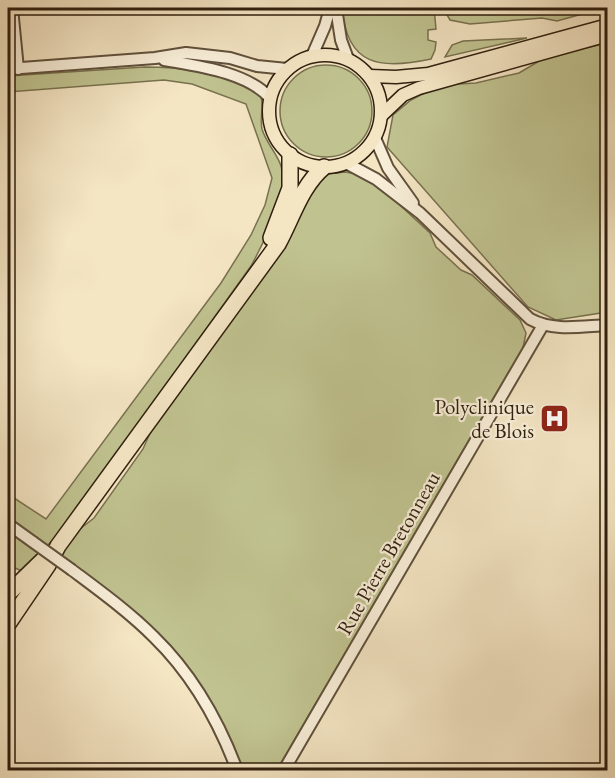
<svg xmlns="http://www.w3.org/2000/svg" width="615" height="778" viewBox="0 0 615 778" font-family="'EB Garamond',serif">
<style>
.green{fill:#c0c390;stroke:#78714f;stroke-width:1.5}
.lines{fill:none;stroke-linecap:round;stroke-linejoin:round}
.minor-casing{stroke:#60503b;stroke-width:14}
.major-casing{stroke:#2f1f0e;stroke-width:15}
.highway-casing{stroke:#2f1f0e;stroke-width:18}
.minor{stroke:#f8eed8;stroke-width:10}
.major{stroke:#f4e5c3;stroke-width:12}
.highway{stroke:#f4e5c3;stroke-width:15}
.minor-bridge-casing{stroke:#60503b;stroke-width:14;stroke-linecap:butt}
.minor-bridge{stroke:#f8eed8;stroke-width:10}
.labels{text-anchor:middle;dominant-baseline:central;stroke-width:4.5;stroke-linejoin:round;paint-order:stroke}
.poi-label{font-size:21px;fill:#2f1f0e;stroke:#f8eed8;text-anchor:end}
.street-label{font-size:21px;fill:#2f1f0e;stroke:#f8eed8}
</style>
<rect width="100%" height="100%" fill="#f4e5c3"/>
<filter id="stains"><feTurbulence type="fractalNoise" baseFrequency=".00333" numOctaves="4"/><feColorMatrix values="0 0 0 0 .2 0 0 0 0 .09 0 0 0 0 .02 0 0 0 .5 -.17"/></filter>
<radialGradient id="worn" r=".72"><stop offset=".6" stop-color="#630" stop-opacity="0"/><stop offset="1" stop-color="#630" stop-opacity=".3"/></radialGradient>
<g class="green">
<path d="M342,8H434L436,29L428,30V40L436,42L435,50L431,59C380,70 347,66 342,8Z"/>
<path d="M443,8H604L557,21L542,18L470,24L450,20Z"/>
<path d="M527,38L445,57L452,45L463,41Z"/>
<path d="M607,43V312L556,320L528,307L387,147L393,115L411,100L440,85L476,83L519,73L546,57Z"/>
<circle cx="326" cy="111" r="46"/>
<path d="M144,67C178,67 212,70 244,84C247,85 253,87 256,89C267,100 259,116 262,129C266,143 277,153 281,166C290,192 264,242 251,266L65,527L47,546L8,517V494L46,519L221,283L251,235L265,205L272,178L246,104L192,84L164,80L8,92V76Z"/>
<path d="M345,172L357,174L369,180L389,195L430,233L436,247L461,270L472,275L520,320L526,333L523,348L277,770H241L176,656L142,617L60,555L76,532L94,518L143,449L154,424L316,183L327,174Z"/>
<path d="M8,173L10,317L8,351Z"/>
<path d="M8,531L40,554L22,571L8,565Z"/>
</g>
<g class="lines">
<defs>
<g id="minor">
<path d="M12,8L18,69"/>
<path d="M336,8L341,40L348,59"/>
<path d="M312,56L325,26L330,8"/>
<path d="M164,60C197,66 247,72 270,98"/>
<path d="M8,69L155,58L186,53L230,58L257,66L287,69"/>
<path d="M375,138L388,168L413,203"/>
<path d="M346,163L376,179L420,213L530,319C554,332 582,326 608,325"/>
<path d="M8,524L33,542"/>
<path d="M72,570C100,591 129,612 154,637C192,674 219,722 237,770"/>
<path d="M284,770L543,325"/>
</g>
<g id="major">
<circle cx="325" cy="111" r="56"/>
<path d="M370,76L396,77L428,74L608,25"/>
<path d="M382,115L403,95L419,88L608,35"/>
</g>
<g id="highway">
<path d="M271,238L290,188V155"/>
<path d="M8,594L47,556"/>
<path d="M8,624L48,565L58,546L278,244C292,219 301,186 324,167"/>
</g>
</defs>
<use href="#minor" class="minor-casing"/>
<use href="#major" class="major-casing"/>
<use href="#highway" class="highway-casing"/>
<use href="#minor" class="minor"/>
<use href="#major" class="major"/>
<use href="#highway" class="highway"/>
<defs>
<path id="minor-bridge" d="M33,542L72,570"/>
</defs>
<use href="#minor-bridge" class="minor-bridge-casing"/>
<use href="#minor-bridge" class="minor-bridge"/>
</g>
<defs>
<symbol id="hospital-square" viewBox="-11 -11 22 22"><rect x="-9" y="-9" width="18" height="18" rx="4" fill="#8f2418" stroke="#f8eed8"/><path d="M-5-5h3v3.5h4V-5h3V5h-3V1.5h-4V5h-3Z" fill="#fff"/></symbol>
</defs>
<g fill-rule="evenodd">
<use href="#hospital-square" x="538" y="402" width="33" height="33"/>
</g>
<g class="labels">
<g class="poi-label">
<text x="534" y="406">Polyclinique<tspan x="534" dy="24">de Blois</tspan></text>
</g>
<g class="street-label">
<text transform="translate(388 553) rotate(-60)">Rue Pierre Bretonneau</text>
</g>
</g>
<rect width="615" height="778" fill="none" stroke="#f4e5c3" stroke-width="30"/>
<rect x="9" y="9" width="597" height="760" fill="none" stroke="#2f1f0e" stroke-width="3"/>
<rect x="15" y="15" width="585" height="748" fill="none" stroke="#2f1f0e" stroke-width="1.5"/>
<rect width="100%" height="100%" filter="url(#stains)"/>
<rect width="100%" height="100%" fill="url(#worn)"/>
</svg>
